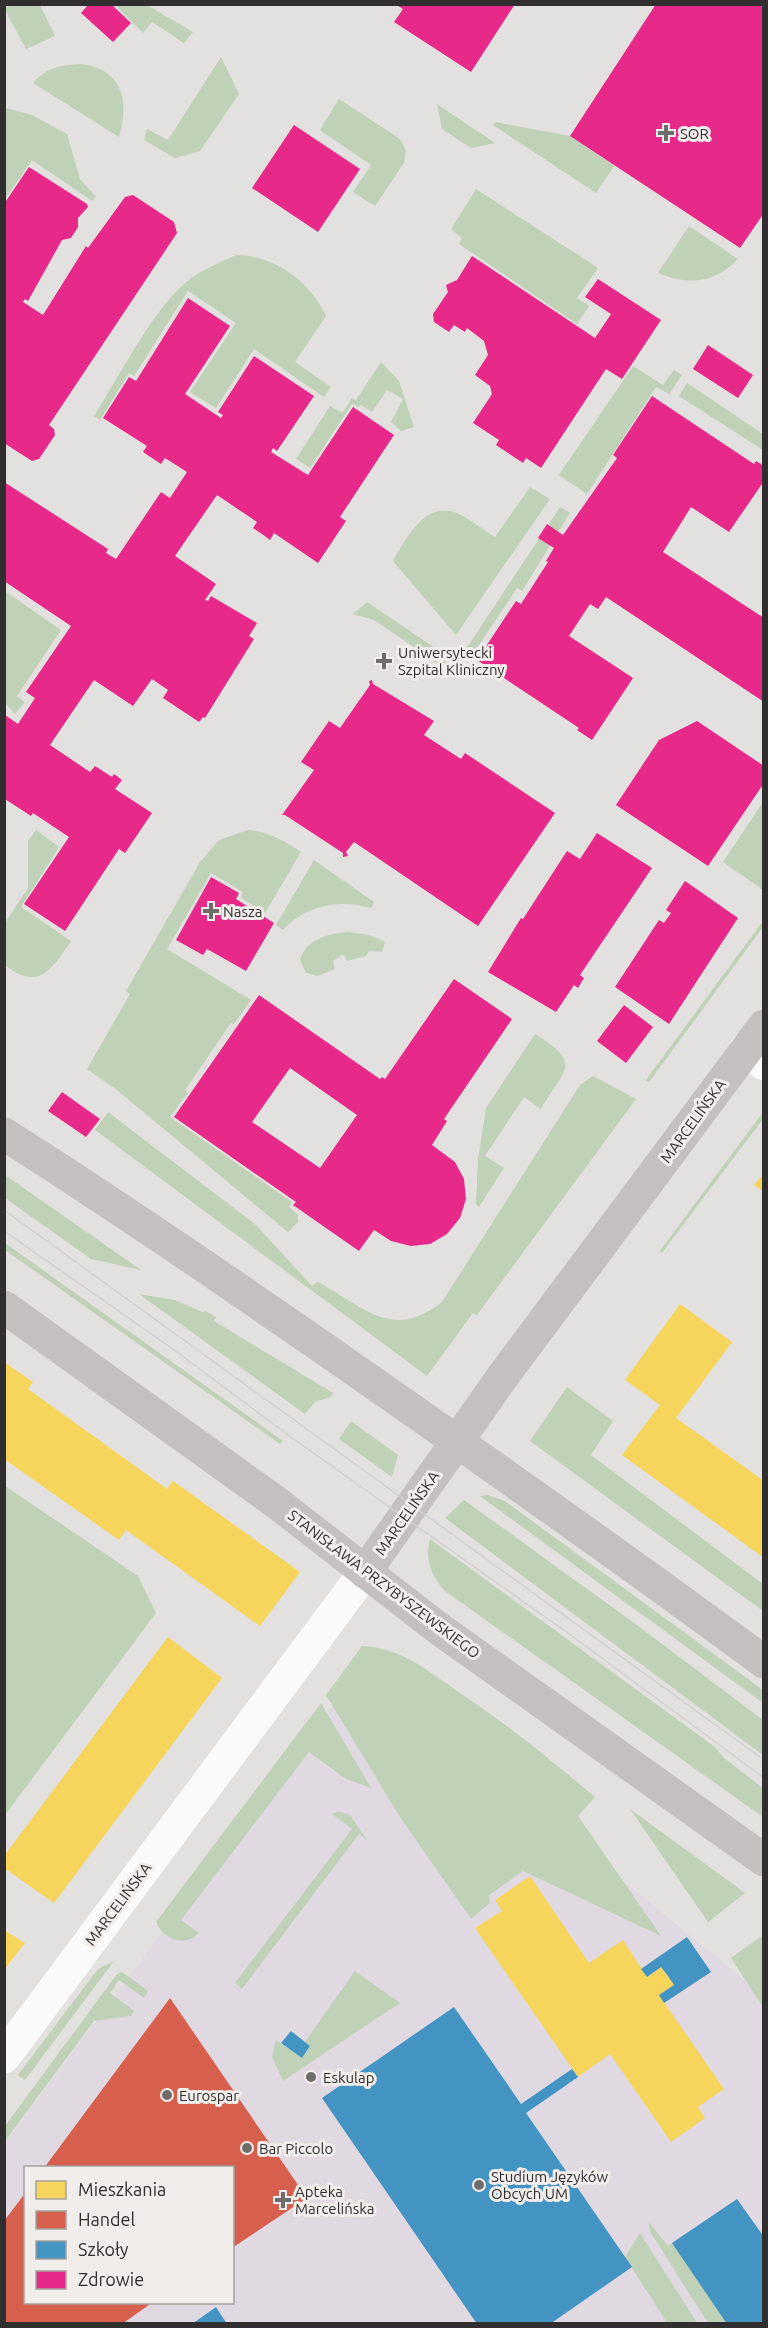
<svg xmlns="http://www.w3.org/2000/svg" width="768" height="2328" viewBox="0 0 768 2328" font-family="Ubuntu,sans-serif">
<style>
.education{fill:#e0d9e2;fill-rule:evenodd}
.green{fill:#bfd1b6}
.homes{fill:#f6d55c}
.shops{fill:#d6604d}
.schools{fill:#4393c3}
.health{fill:#e7298a;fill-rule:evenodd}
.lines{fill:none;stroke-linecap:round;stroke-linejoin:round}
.street{stroke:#fbfafa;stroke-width:33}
.secondary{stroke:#c3c0bf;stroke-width:33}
.tram{stroke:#d1d1d1;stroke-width:1.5}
.poi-dot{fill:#6f6d6c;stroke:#f1edeb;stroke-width:2}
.labels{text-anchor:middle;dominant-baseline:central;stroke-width:6;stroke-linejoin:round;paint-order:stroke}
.poi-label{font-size:15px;fill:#302e2e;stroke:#f1edeb;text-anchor:start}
.street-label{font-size:15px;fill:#302e2e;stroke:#f1edeb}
</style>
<rect width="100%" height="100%" fill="#e3e1df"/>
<path class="education" d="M361,1667L763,1995V2323H5L4,2144ZM26,2168H232V2302H26Z"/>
<g class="green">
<path d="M4,5H40L55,36L26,49L5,10Z"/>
<path d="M115,5H147L193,32L184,43L152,22L143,33Z"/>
<path d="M221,57L239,94L200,151L175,158L144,140L147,129L168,140Z"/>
<path d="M82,64C124,70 129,102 119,137L33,83C47,67 61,65 82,64Z"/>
<path d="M339,99L400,139L406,151L404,163L375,206L353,192L371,165L320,130Z"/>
<path d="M437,104L495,143L471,148L442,129Z"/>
<path d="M5,108L32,115L67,134L80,179L96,197L92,201L32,160L5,199Z"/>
<path d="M495,122L570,136L614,166L596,193L493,125Z"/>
<path d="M476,189L598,268L577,298L589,306L577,324L459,244L462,238L451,229Z"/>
<path d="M689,226L738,259C716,283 687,286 658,273Z"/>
<path d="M236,255C274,255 310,281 326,316L295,362L331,387L324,397L254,349L216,408L190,392L236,323L188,291L134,376L129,373L100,420L94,416C119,377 155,305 190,279C204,269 221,262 236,255Z"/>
<path d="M381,362L399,381L414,427L401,431L391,422L403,399L387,390L372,412L361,405L359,407L352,404L310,468L296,459L330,406L342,413L352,398L356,400Z"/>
<path d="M633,366L663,385L674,370L682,375L669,394L656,387L587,494L559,475Z"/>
<path d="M687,383L763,434V450L679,396Z"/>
<path d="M530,487L550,499L456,635L393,561C407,537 426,499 459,514C472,520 483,530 495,537Z"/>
<path d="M560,507L570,513L522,591L517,588L473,654L466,649Z"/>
<path d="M5,591L61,630L17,696L25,702L15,714L5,703Z"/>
<path d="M367,602L441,652L447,663L443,667L374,620L353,614Z"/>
<path d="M763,802V890L723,862Z"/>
<path d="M36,830L59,847L21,907L71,941C51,970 39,992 5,965V923L28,888V841Z"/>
<path d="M248,830C269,832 283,840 301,852L265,913L241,898L243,892L211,873L167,949L251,1000L234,1024L231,1023L185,1090L188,1093L170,1117L292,1202L289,1207L298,1215V1222L288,1232L118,1091L87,1069L130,994L126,991L200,862L219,840Z"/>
<path d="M314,860L374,902L371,908C340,899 306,905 283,930L276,925Z"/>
<path d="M763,921V927L649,1082L646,1080Z"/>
<path d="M349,932L369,935L385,942L382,952L369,951L366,956L347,961L343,954L333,961L335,969L317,976L306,973L300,960C306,939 329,933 349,932Z"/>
<path d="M535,1034C583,1064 565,1067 541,1109L524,1097L485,1156L504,1168L479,1207L476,1205L478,1160L486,1108Z"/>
<path d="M593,1076L636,1099L477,1315L473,1313L427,1376L95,1130L108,1112L256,1225L312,1286L318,1282C363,1306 392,1342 442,1302L580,1085Z"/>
<path d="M763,1112V1119L661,1254L660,1251Z"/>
<path d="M5,1175L141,1270L91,1259L5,1198Z"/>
<path d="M5,1243L283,1441L280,1444L5,1250Z"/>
<path d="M139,1294L175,1300L202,1312L206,1311L216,1317L214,1321L333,1393L331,1397L315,1402L305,1414Z"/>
<path d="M567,1387L613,1421L591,1455L763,1584V1611L530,1441Z"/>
<path d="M351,1421L398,1455L392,1477L339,1439Z"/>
<path d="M5,1486L138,1576L156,1613L5,1815Z"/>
<path d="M488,1495L505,1501L763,1690V1703L480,1496Z"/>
<path d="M464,1500L637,1625L763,1720V1755L445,1518Z"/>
<path d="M430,1539L715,1747L724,1758L763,1788V1817L445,1591C431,1576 425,1560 430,1539Z"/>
<path d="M362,1646C400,1647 430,1672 460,1693C508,1725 551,1760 595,1797L578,1816L661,1936L523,1871L489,1895L490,1903L471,1919L400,1817L326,1695Z"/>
<path d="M321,1703L371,1788L346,1779L309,1752L181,1920L199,1933C184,1948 163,1939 156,1922Z"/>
<path d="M630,1809L745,1893L708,1922Z"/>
<path d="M338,1811L350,1815L367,1840L359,1834L242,1989L235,1983L352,1829L332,1814Z"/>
<path d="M763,1935V2007L731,1958Z"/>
<path d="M114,1961L25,2080L18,2075L98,1969Z"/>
<path d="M355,1971L400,2003L283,2081L272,2057L276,2040L302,2058L310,2047L305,2042Z"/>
<path d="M122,1972L148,1991L144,1998L119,1980L110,1993L134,2011L131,2016L94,2021L5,2141V2126L117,1974Z"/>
<path d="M648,2221L668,2246L672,2243L727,2323H708L651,2233Z"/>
<path d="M640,2233L697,2323H667L625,2257Z"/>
</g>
<g class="homes">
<path d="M764,1173V1192L754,1185Z"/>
<path d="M680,1304L732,1342L676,1418L764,1481V1558L622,1455L660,1405L625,1380Z"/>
<path d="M4,1362L33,1382L28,1389L167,1489L173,1481L300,1572L260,1626L126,1530L119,1540L4,1459Z"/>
<path d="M168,1637L222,1678L54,1903L4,1868V1856Z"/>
<path d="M530,1876L589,1963L623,1940L647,1977L661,1967L674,1985L659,1995L724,2089L698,2107L705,2118L671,2142L610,2054L578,2077L475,1928L502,1911L495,1900Z"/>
<path d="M4,1930L25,1943L4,1970Z"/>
</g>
<g class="shops">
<path d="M170,1998L307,2198L232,2248V2168H44Z"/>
<path d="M26,2192V2302H153L122,2324H4V2221Z"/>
</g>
<g class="schools">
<path d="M687,1937L711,1972L664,2003L659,1995L674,1985L668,1976L661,1967L647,1977L641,1969Z"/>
<path d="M454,2007L521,2104L572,2069L578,2077L526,2113L632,2267L550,2324H477L322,2098Z"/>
<path d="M291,2031L310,2046L302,2058L281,2043Z"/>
<path d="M737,2199L764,2237V2324H727L672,2243Z"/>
<path d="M216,2307L227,2324H192Z"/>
</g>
<g class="health">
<path d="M89,4H111L131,23L113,42L81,13Z"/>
<path d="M395,4H515L471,72L394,22L403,9Z"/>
<path d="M656,4H764V213L740,248L570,136Z"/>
<path d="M294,125L360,169L318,232L252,188Z"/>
<path d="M29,167L87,204L88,207L78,218V227L71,238L62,240L28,301L25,299L23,302L43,315L86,246L88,248L125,197L133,195L174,222L177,233L49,425L54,429L55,435L39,459L32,461L4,443V204Z"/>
<path d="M472,256L595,338L611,314L585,297L598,279L661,320L622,379L606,369L541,468L526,458L523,463L496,445L499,440L473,423L492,394L490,386L475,375L488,355L484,341L467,328L465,332L454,325L449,332L434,322L433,314L448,292L446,285L457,280Z"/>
<path d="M188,298L230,326L185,394L221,418L223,415L218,412L254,356L314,396L277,451L273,448L271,452L308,475L353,407L394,435L340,517L346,521L318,563L274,533L270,540L262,534L253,528L257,522L217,495L175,556L216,584L205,600L208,601L211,596L257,623L249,636L254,639L205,718L203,717L199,722L163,698L168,690L152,679L133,706L94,680L50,745L90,772L95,766L112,777L114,774L122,780L115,789L152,813L125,853L119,849L65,931L24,904L69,837L33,813L31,816L5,799V715L18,724L35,698L26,692L71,626L4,581V482L108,549L106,553L116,559L161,492L170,498L187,472L165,458L161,464L143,452L147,446L103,418L129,377L136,381Z"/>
<path d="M708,345L753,375L738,398L693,369Z"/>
<path d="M652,396L754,464L756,461L764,466V481L729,532L691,507L663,552L764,618V702L606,597L598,609L590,604L569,636L633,678L592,740L577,730L579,728L477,660L516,601L521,604L548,562L546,561L554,548L538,538L547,524L563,535L617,458L613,455Z"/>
<path d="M372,680L373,684L434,721L424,735L461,759L465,753L555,813L478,926L354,842L346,852L348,856L343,857V853L285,815H282L314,770L301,762L329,721L340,728L370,685L369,681Z"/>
<path d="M697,721L764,766V783L708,866L616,805L659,740Z"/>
<path d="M597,833L652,868L580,975L584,978L578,988L574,985L556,1012L488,972L521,918L523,919L567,851L580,859Z"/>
<path d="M211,877L239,893L236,899L274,923L246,971L207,949L203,955L176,940Z"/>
<path d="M685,881L738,918L669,1024L615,987L659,920L664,923L671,913L666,910Z"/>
<path d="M454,979L512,1019L444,1119L447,1121L432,1145L455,1162L464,1179L466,1199L460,1218L447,1234L430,1244L411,1246L391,1241L374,1230L359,1251L293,1205L296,1202L174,1117L259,995L380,1079L382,1077L385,1079ZM290,1068L357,1115L320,1168L252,1122Z"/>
<path d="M624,1005L653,1027L626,1063L597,1041Z"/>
<path d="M62,1092L100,1119L86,1137L48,1111Z"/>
</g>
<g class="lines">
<g class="street">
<path d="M745,1050L764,1064"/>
<path d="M4,2057L365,1572"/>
</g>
<g class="secondary">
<path d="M4,1134C116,1205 224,1279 332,1354C477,1455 622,1557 764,1662"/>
<path d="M4,1307L277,1503L438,1628L764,1860"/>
<path d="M365,1572L503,1376L764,1026"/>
</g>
<g class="tram">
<path d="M4,1210L764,1760"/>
<path d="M4,1231L170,1347L295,1440L572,1636L764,1778"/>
</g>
</g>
<g class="poi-dot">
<path d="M663 124h6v6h6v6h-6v6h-6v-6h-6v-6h6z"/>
<path d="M381 652h6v6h6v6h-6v6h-6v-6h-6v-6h6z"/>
<path d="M208 902h6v6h6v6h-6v6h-6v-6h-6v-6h6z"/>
<circle cx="311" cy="2077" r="6"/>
<circle cx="167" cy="2095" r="6"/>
<circle cx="247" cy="2148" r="6"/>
<circle cx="479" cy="2185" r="6"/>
<path d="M280 2191h6v6h6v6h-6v6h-6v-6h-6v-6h6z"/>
</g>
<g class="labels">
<g class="poi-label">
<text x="680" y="133">SOR</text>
<text x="398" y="652">Uniwersytecki<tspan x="398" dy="17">Szpital Kliniczny</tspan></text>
<text x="223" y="911">Nasza</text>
<text x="323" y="2077">Eskulap</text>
<text x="179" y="2095">Eurospar</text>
<text x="259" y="2148">Bar Piccolo</text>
<text x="491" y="2176">Studium Języków<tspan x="491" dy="17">Obcych UM</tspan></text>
<text x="295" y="2191">Apteka<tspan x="295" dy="17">Marcelińska</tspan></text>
</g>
<g class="street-label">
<text transform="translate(693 1121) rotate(-54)">MARCELIŃSKA</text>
<text transform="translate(407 1513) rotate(-55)">MARCELIŃSKA</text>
<text transform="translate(384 1584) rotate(37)">STANISŁAWA PRZYBYSZEWSKIEGO</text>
<text transform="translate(118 1904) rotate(-53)">MARCELIŃSKA</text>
</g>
</g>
<rect width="768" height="2328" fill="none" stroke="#302e2e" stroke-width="12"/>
<rect x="24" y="2166" width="210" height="138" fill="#f1edeb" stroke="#a4a19f" stroke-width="1.5"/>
<rect x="36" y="2181" width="30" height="18" fill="#f6d55c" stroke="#a4a19f" stroke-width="1.5"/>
<text x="78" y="2196" font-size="18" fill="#302e2e">Mieszkania</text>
<rect x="36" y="2211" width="30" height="18" fill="#d6604d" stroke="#a4a19f" stroke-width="1.5"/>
<text x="78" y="2226" font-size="18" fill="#302e2e">Handel</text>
<rect x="36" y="2241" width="30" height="18" fill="#4393c3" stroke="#a4a19f" stroke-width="1.5"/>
<text x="78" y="2256" font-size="18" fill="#302e2e">Szkoły</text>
<rect x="36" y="2271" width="30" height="18" fill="#e7298a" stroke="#a4a19f" stroke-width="1.5"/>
<text x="78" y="2286" font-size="18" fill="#302e2e">Zdrowie</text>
</svg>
